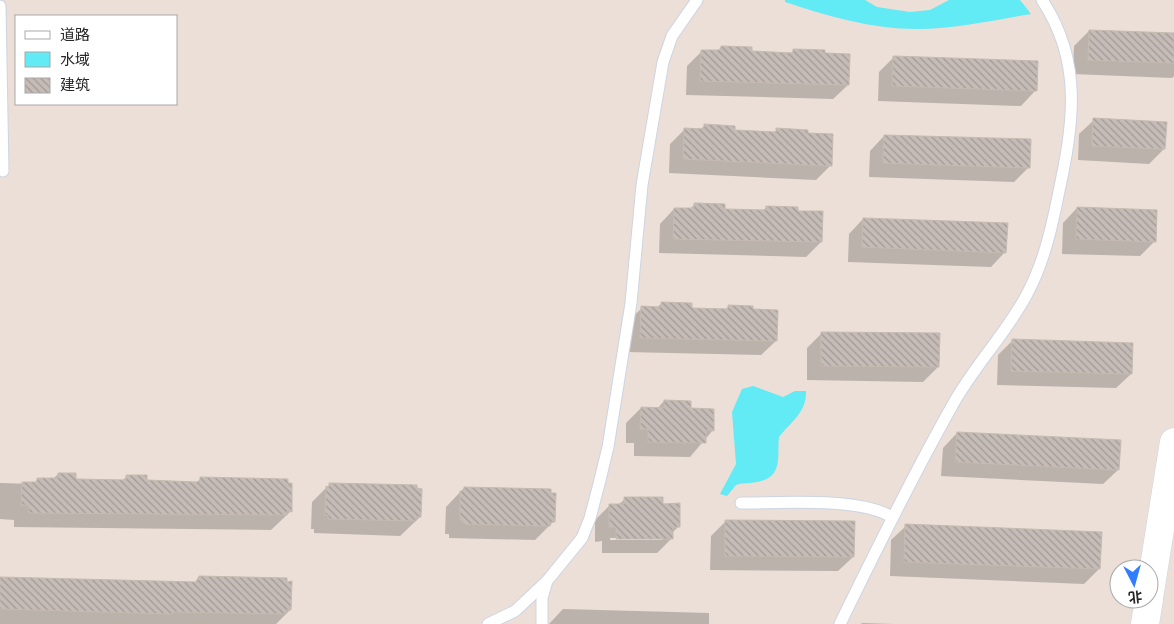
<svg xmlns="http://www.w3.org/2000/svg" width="1174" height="624" viewBox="0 0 1174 624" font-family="'Fira Sans','Noto Sans SC',sans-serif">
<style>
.water{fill:#62eaf5}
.shadow{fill:#0003;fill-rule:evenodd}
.building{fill:url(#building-back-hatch);stroke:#c6bbb1}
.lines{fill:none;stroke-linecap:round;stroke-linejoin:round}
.lane-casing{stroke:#ccd5e2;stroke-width:13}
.secondary-casing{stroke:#ccd5e2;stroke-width:29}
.lane{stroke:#fff;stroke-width:11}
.secondary{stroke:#fff;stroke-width:28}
</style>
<defs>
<pattern id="building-back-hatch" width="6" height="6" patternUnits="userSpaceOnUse" patternTransform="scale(1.25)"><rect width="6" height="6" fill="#c6bcb7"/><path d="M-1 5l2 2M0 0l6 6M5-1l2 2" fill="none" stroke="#a19995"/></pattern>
</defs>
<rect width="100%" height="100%" fill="#ebdfd7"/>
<g class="water">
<path d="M785,0H865L877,7L910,12L930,10L949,0H1020L1031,14C994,20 955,29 917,29C871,29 828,16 785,2Z"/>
<path d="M753,386L783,397L795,391H806C807,412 791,422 779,437C777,451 783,474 764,480C755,484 745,482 736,485L727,496L720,494L736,464L732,412L742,389Z"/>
</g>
<g class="shadow">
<path d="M1089,31L1174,34V76L1172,78L1073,74L1074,46Z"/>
<path d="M721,47L750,52L790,54L794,50L824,54L848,85L833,99L686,95L687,66L702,51L717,52Z"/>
<path d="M894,57L1035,91L1021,106L878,101L879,72Z"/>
<path d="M1094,120L1164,149L1149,164L1078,160L1079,134Z"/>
<path d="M705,125L733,131L773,133L777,130L807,134L831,165L816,180L669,173L670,144L685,129L700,130Z"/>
<path d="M884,136L1029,167L1014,182L869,177L870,151Z"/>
<path d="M694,205L723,210L763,211L766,207L796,212L821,242L806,257L659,253L660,224L674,209H690Z"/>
<path d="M1077,208L1155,241L1140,256L1062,254L1063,223Z"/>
<path d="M863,219L1005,252L991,267L848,262L849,234Z"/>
<path d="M661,304L691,309L725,310L729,306L751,311L776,341L761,355L626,352L627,322L642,308H656Z"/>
<path d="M822,333L938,367L923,382L807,380V348Z"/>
<path d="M1013,340L1131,374L1116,388L997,385L998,355Z"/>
<path d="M664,401L689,409L713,430L690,457L634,456V443H626V423L641,408L657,409Z"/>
<path d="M957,433L1118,470L1103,484L941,476L943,448Z"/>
<path d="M58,474L75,480L122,481L127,476L146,481L196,483L201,478L291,511L271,530L14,527V520L0,519V483L33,484L38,479H53Z"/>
<path d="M330,484L420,517L400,536L314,533V529H311L312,502Z"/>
<path d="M464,488L554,521L535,540L449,538V534H445L446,507Z"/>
<path d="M625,499L679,526L672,533V538L657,553H602V541L595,542V520L610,505H618ZM664,537L662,540H610V538Z"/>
<path d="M726,521L853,557L838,571L710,570L711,536Z"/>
<path d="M906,526L1099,569L1084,584L890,576L891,540Z"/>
<path d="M200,577L290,610L276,624H0V578L194,583Z"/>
<path d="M563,609L709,613V624H549Z"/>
<path d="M862,623L894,624H861Z"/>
</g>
<g class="building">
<path d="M1089,30L1174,33V63L1088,60Z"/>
<path d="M721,46L752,47V51L793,53V49L825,50V53L850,54L849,85L700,81L701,50H721Z"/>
<path d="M893,56L1038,61L1037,91L892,86Z"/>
<path d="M1093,118L1167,122L1165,149L1092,146Z"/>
<path d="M704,124L735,126V130L776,132V128L808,130V133L833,134L832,166L683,159L684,128L704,129Z"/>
<path d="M884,135L1031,139L1030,168L883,163Z"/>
<path d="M694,203L725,204V209L766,210V206L798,207V211H823L822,242L673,239L674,208H694Z"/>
<path d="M1077,207L1157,210L1156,242L1076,239Z"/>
<path d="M863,218L1008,223L1006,253L862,247Z"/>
<path d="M661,302L692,303V308L728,309V305L753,306V309L778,310L777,341L640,338L641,306L661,307Z"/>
<path d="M821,332L940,333L939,367L821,366Z"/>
<path d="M1012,339L1133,343L1132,374L1011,371Z"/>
<path d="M664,400L691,401V408L714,409V431L706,430V443L648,442V429H640L641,407L664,408Z"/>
<path d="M957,432L1121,440L1119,470L955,462Z"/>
<path d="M58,473H76V479L126,480V475H147V480L197,482L200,481V477L288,479V483H292V512L287,511V515L29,513V505H21L22,482H37V478H58Z"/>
<path d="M329,483L417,485V488L422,489L421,517H416V521L328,519V515H325L326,486L329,487Z"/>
<path d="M464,487L551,489V493H556L555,522H551L550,526L463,524V520H460V491H464Z"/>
<path d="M624,497H663V504L680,503V527H673V539H616V527H609V504H624Z"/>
<path d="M725,520L855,521L854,557L725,556Z"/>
<path d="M905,524L1102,532L1100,569L904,562Z"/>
<path d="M199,576L287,578V582L292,581L291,610H286V614L173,612V614L0,609V577L196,582Z"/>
</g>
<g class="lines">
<defs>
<g id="lane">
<path d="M0,6L3,171"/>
<path d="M741,503C781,503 859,497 892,517"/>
<path d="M488,624L515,611L546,582"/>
<path d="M542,624V598L547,581L582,538L590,518L599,484L608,447L631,303L642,185L663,62L672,36L697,0"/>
<path d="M840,624C876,550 912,477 952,406C973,367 1005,335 1026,296C1043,265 1051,231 1058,196C1073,126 1084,63 1042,0"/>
</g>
<g id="secondary">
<path d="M1149,598L1174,442"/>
<path d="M1145,624L1149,599"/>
</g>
</defs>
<use href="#lane" class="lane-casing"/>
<use href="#secondary" class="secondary-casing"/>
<use href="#lane" class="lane"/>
<use href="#secondary" class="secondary"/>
</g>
<rect x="15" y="15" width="162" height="90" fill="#ffffff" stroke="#a9a9a9"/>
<rect x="25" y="31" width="25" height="8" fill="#ffffff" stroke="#a9a9a9"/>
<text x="60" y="40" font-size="15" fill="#272727">道路</text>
<rect x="25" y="52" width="25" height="15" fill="#62eaf5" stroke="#a9a9a9"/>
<text x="60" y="65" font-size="15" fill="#272727">水域</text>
<rect x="25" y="78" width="25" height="15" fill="url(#building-back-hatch)" stroke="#a9a9a9"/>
<text x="60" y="90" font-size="15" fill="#272727">建筑</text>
<g transform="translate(1134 584) rotate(174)"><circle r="24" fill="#ffffff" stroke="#a9a9a9"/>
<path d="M0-4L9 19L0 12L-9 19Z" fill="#307eff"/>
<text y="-8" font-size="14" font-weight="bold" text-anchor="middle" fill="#272727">北</text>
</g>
</svg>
